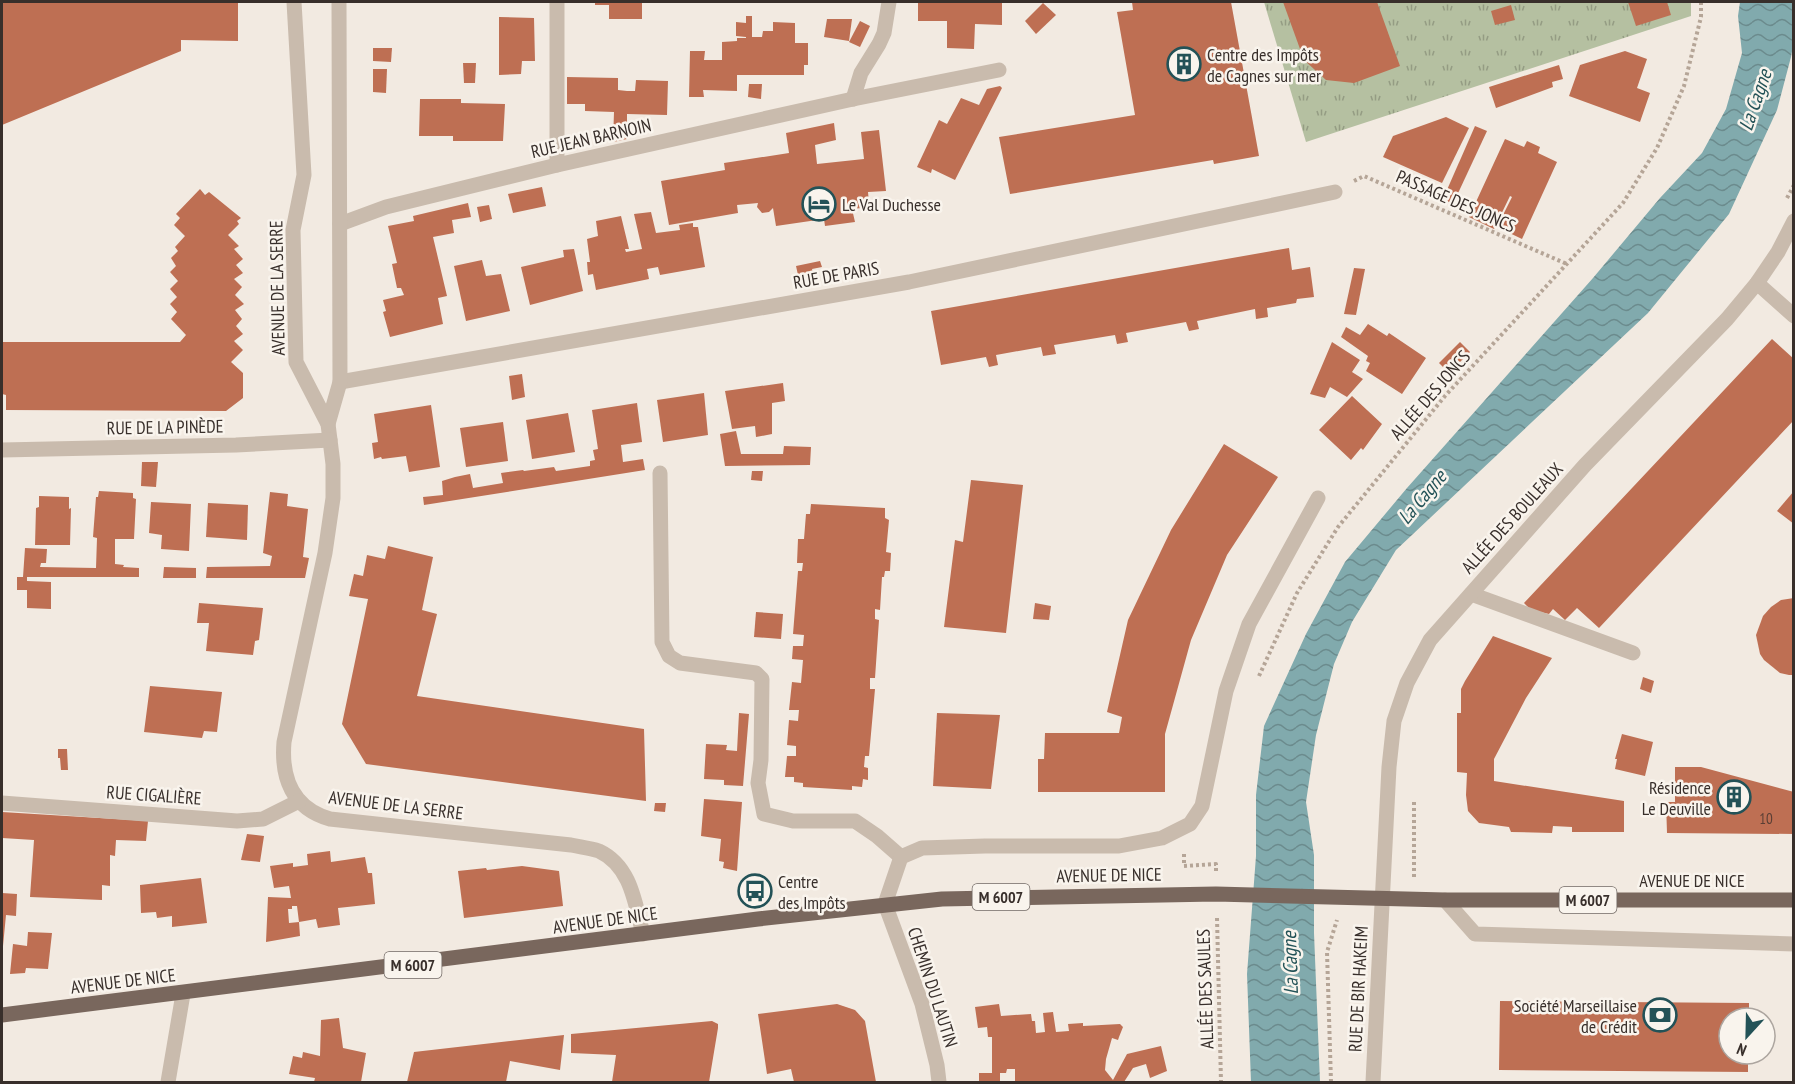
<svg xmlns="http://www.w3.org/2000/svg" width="1795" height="1084" viewBox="0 0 1795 1084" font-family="'PT Sans Narrow',sans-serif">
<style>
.park{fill:url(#park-tufts)}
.water{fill:url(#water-waves)}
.building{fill:#be6f53}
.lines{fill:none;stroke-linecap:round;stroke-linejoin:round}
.path{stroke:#b5a597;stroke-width:4;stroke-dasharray:3 3;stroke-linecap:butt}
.minor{stroke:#c9bbad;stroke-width:15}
.major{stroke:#79675d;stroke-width:15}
.labels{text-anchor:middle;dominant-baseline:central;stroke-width:5;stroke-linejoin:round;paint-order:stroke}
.number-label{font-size:15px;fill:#5a3f35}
.shield{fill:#f9f4ed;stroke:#726a65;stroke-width:1.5}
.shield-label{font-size:16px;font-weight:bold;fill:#382f2b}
.poi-label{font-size:18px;fill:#382f2b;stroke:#f9f4ed;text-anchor:start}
.street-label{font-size:18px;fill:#382f2b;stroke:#f9f4ed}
.water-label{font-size:20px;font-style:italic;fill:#235257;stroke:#f9f4ed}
</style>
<defs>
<pattern id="park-tufts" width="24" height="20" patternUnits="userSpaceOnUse" patternTransform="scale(1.5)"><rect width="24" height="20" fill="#b5c0a1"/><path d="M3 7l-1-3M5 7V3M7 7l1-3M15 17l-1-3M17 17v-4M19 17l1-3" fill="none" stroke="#949c83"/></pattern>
<pattern id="water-waves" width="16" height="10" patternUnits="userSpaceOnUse" patternTransform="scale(1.5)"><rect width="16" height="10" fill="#81aaad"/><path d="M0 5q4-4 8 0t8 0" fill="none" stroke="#6b8b8d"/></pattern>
</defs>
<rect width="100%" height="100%" fill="#f2eae1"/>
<path class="park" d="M1264,2H1691V16L1306,142Z"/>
<path class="water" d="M1740,2H1793L1794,40L1791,57L1777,110L1729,214L1648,313L1396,550L1352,622L1334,664L1316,735L1306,802L1314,855V933L1320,1082H1251L1247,974L1256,856V795L1264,726L1306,634L1345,562L1407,488L1593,278L1660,198L1702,153L1726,109L1742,53L1738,16Z"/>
<g class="building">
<path d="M2,2H238V41L181,40V51L2,125Z"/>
<path d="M595,2H642V19H609V5H595Z"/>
<path d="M918,2H1002V25L975,24L974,49L947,48V21H918Z"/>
<path d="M1132,2H1231L1259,156L1214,164L1213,160L1010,194L999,137L1135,115L1117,12L1133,10Z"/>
<path d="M1283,2H1377L1400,66L1354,83L1326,80L1304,60Z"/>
<path d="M1628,2H1667L1671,15L1636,26Z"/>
<path d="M1043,3L1056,15L1036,34L1025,21Z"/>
<path d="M1511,5L1515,20L1495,25L1491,11Z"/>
<path d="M746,16H752V37H762L763,31H773V22L795,23V43H808V65H804V75H737V91L703,90L704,97H689L690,51H705L704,60H722V42L737,41V38H746V37L736,36V22L746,23Z"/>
<path d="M499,17L534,18L535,61H522L521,74L499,75Z"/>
<path d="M827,19H852L849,41L824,37Z"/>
<path d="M860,21L870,26L860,47L849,42Z"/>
<path d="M373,48H392L391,62L373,61Z"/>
<path d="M1625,51L1647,59L1637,88L1650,93L1640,122L1569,96L1580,65Z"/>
<path d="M463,63H476L475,83H464Z"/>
<path d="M1559,65L1563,79L1552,82L1553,87L1496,108L1489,87Z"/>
<path d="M373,69H387L386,93L373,92Z"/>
<path d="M567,77L618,78V90L627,91H635L636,80L668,81L667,115L627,114V139L613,142L614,112L585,111V104H567Z"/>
<path d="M749,84H762L761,99L748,97Z"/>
<path d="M1000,86L1002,88L955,180L932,169L931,173L917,167L939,120L947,124L961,98L979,105L987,89Z"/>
<path d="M420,99H461V103L505,104L503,141H453V136H419Z"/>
<path d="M1446,117L1469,128L1442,183L1383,157L1393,136Z"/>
<path d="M834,123L836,140L815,145L817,164L864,159L861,132L879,130L886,191L868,192L869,203L862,204V208L852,209L855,222L825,226L824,219L776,226L773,208L769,212L762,213L757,207L758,203L737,205L738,213L669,225L661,181L725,170L724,163L789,153L786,133Z"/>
<path d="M1475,126L1487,131L1453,204L1443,199Z"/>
<path d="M1505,139L1524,147L1527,141L1540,147L1538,153L1557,162L1522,239L1497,227L1512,197L1510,196L1494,229L1469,217Z"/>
<path d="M542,187L546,206L513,213L508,194Z"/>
<path d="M200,189L205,195L209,192L241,218L237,221L239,224L228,235L239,246L234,249L243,259L236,265L243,273L234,279L242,287L235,295L244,304L235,310L242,319L236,326L243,334L234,341L243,350L231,362L243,373V398L226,411L6,410V395L2,394V342H180L186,335L171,319L177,312L170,304L177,297L170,289L178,281L170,272L176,266L171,258L178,251L175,247L185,236L174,225L180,218L176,214Z"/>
<path d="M468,203L471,217L452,220L454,233L433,237L447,296L438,298L443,324L390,337L383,312L386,311L383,300L404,295L401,288H397L392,264L397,263L388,226L414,221L413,216Z"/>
<path d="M489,205L492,219L480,222L477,207Z"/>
<path d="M651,212L656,233L680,230L679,225L693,223V227H698L705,267L660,275L658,267L647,269L649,279L596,290L593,274L588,275L587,262H590L587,239L598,236L596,221L621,216L629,249H625L626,252L642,249L634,214Z"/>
<path d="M1289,248L1292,270L1310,267L1314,297L1297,299L1296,303L1267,308L1268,317L1256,319L1255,309L1197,321L1199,329L1189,331L1186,322L1126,333L1128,342L1117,344L1115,335L1054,345L1056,354L1043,356L1041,347L996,355L998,365L989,367L986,357L941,365L931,311Z"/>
<path d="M574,249L583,291L530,305L521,267L564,257L563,250Z"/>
<path d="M482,260L486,276L501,274L510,311L466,321L454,266Z"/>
<path d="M820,261L822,267L812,269L813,273L798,275L796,266Z"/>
<path d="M1354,268L1365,269L1356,315L1344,314Z"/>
<path d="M1368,324L1387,336L1389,333L1426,358L1402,394L1366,371L1370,363L1366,361L1368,356L1341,337L1346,327L1360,335Z"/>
<path d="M1772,339L1794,359V420L1599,628L1577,608L1565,620L1553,609L1549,614L1531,610L1524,603Z"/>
<path d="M1332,342L1360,360L1352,372L1363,379L1347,397L1330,387L1325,398L1310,394Z"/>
<path d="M1460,342L1470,352L1449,373L1439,363Z"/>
<path d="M522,374L525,397L512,400L509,376Z"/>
<path d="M783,383L785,401L772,403V434L756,437L755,426L732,429L725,391Z"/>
<path d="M704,393L708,435L663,442L657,400Z"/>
<path d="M1352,396L1382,424L1363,450L1361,448L1351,460L1319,430Z"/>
<path d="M637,403L642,442L621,445L623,462L643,459L645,470L424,505L423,497L443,495L442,481L455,477L470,474L473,488L503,483L501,473L523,470L524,471L554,467L556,471L590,466V461L595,460L593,450L598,449L592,410Z"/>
<path d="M431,405L440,467L409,472L406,456L382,459L381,457L374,459L372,443L378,442L374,414Z"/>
<path d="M568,413L575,452L532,459L526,420Z"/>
<path d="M503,422L508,461L466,467L460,428Z"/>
<path d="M736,431L741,454H783L784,446L811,447L810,465L725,466L720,434Z"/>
<path d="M1224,444L1278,477L1227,555L1191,640L1165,734V792H1038V759H1044L1045,733H1119L1122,717L1107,712L1128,620L1171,530Z"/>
<path d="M142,462H158L156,487L141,486Z"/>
<path d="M752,471H763L762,481L751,480Z"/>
<path d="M971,480L1023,485L1006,633L944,627L955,540L963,542Z"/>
<path d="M99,491L133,493V498L136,499L134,539H115V564L124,565L123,567L139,568V577H27V581L51,582V609L27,608V590H17V577H23L25,548L47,549L46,563H41L40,567L96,568L97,538L93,537L96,497H98Z"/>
<path d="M1794,491V524L1777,511Z"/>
<path d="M270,492L288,494L287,506L308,509L303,557L309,558L305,578H206L207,567L270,566L272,556L263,553Z"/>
<path d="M39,496L69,497V509L71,508L70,545H35L36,508L39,507Z"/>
<path d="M151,502L191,504L189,551L161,549L162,535L149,533Z"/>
<path d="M208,503L248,505L247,540L206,537Z"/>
<path d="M811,504L885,508V518L889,520L886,552L891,553L890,571H885L884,577H882L880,610L875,609V619L879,620L875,678H870V689H875L869,756H865L864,767L868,768V780L863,779L862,787L852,786V790L803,787V783L794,782V777H785L787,756H796V746L787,745L789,720L798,721L799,710H789L792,682L801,683L803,660L792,659L793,646H803L804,635L793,634L798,571H802L803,563H797L798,539H804L806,514H810Z"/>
<path d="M388,546L433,557L422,610L437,614L417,696L644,729L646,801L366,764L342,724L368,599L349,596L354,574L363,576L367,555L385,559Z"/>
<path d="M164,567L196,568V578H163Z"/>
<path d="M1794,598V675H1789L1780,673L1764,660L1760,654L1756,635L1763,616L1771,607L1781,600Z"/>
<path d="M199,603L263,608L259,640L255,641L253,655L206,651L209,623H197Z"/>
<path d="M1035,603L1051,606L1049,620L1033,619Z"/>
<path d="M756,612L783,614L781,639L754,637Z"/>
<path d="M1493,636L1552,658L1526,698L1494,759V781L1624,801V832H1572V827L1553,826L1552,833L1511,832L1509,827L1479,823L1468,811L1466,795L1467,773L1457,772V713H1461V689L1465,681Z"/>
<path d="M1643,677L1654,681L1651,693L1640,689Z"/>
<path d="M150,686L222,692L217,732L204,731L202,738L144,732Z"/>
<path d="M739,713L749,714L743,786L724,785V780L704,779L706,744L727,745L726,750L737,751Z"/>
<path d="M937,713L1000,715L991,789L933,786Z"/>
<path d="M1622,734L1653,742L1645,776L1615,769L1617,759H1615Z"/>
<path d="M58,749H67L68,770H61L60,758H58Z"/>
<path d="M1675,767H1701L1794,792V834L1667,833L1666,802H1675Z"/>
<path d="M704,799L742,802L737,871L723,868L724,862L719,861L721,839L701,836Z"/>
<path d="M655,803H666L665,812L654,811Z"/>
<path d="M2,812L148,821L146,841L116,840L115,856L110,855V886L102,885V900L30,897L34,840L2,838Z"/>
<path d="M247,834L264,836L260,862L241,860Z"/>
<path d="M330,851L331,862L365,857L368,873H372L375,904L338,908L340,925L318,928L316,919L299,922L297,906H292V909H288L289,923L299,922L300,936L266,942L268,897L291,898L289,886L274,888L270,866L293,863V867L308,865L307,854Z"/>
<path d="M522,866L559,871L563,906L464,918L458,871L486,868L487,870Z"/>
<path d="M201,878L207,923L172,927V916L157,918L156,912L141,913L140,885Z"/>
<path d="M2,893L17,894L16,916L6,915L3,946H2Z"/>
<path d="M28,932L52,933L48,969L26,968L25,973L10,974L13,944L27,946Z"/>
<path d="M1500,1001L1749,1003V1018H1729V1054H1748V1072L1499,1070Z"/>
<path d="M837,1004L855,1010L865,1021L876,1082H794L791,1069L767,1074L758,1014Z"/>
<path d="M999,1004L1001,1016L1031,1014L1032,1021H1035L1036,1033L1045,1032L1043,1013L1053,1012L1056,1032L1069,1031L1068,1024L1083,1023V1026L1120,1024L1123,1027L1119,1037L1118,1040L1112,1038L1106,1059L1105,1070L1113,1080L1127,1054L1161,1046L1167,1071L1150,1078L1146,1064L1133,1068L1124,1082H1015V1069H1007L1006,1073H1000V1082H979V1073H992V1037H988L987,1027L978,1028L975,1007Z"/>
<path d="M339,1018L343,1048L366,1053L361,1082H314L315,1078L289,1074L293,1056L302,1058L303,1052L320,1056L321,1020Z"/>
<path d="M712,1021L718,1024V1028L709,1082H612L616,1055L571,1053V1034Z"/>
<path d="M564,1035L560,1070L510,1061L506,1082H407L414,1052Z"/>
</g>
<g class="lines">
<g class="path">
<path d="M1354,181L1364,176L1567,264"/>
<path d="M1787,198L1794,185"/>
<path d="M1259,676L1297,593L1338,527L1445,396L1623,203L1657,148L1684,86L1701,17V2"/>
<path d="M1184,854V866L1216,864V872"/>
<path d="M1414,877V800"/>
<path d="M1217,918L1221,1082"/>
<path d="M1331,1082L1327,952L1337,920"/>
</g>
<g class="minor">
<path d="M294,2L304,175L293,230L296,362L328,424L333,464V498L325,553L284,742C281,778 292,808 330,819L571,845C580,847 590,848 599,851C631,866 635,903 643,934"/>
<path d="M853,99L861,73L879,44L884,33L889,2"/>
<path d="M557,165V2"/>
<path d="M340,224L386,207L557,165L853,99L999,70"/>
<path d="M1757,283L1794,316"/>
<path d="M340,382L909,282L1335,192"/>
<path d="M328,424L340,382L339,2"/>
<path d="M2,450L236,445L330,440"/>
<path d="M660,473L662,642L669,656L680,663L756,673L762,679L761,760L758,783L764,814L793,821H855L877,836L901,857"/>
<path d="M1471,594L1633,653"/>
<path d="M2,803L237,821L263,819L299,801"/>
<path d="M1445,900L1475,934L1794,944"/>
<path d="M168,1082L183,994"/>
<path d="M939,1082L937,1065L922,1004L885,904L901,857L922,848L985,846H1119L1162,838L1190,824L1202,806L1226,691L1249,624L1318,498"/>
<path d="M1373,1082L1389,767L1394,721L1407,683L1430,640L1585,465L1727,319L1757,283L1778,252L1794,221"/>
</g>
<path class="major" d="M2,1015L758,919L942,899L1216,894L1445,900H1794"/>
</g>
<defs>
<symbol id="building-ring" viewBox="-11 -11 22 22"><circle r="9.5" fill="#f9f4ed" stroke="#235257" stroke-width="1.5"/><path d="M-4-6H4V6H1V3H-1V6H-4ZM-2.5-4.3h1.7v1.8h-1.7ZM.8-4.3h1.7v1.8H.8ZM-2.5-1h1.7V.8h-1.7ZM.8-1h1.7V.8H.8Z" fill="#235257"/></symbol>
<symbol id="hotel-ring" viewBox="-11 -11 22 22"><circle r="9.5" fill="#f9f4ed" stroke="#235257" stroke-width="1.5"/><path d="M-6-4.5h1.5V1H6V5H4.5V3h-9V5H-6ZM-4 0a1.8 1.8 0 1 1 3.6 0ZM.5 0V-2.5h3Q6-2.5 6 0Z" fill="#235257"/></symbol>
<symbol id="bus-ring" viewBox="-11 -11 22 22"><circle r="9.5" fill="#f9f4ed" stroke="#235257" stroke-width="1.5"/><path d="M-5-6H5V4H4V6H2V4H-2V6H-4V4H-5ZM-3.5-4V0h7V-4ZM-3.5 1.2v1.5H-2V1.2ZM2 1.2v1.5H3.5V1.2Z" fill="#235257"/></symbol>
<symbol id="bank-ring" viewBox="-11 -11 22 22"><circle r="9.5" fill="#f9f4ed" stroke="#235257" stroke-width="1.5"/><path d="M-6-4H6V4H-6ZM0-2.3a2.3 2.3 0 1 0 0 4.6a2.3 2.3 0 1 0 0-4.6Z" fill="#235257"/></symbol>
</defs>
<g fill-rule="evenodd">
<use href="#building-ring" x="1165" y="45" width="38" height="38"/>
<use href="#hotel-ring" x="800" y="185" width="38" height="38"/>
<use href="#building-ring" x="1715" y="778" width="38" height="38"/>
<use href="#bus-ring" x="736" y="872" width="38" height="38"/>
<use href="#bank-ring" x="1641" y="996" width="38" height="38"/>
</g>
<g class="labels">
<g class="number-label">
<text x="1766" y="818">10</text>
</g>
<g class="shield">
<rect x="972.5" y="884" width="57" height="26" rx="4.5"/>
<rect x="1559.5" y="887" width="57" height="26" rx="4.5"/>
<rect x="384.5" y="952" width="57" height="26" rx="4.5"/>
</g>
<g class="shield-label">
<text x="1001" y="897">M 6007</text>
<text x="1588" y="900">M 6007</text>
<text x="413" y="965">M 6007</text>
</g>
<g class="poi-label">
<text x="1207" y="54">Centre des Impôts<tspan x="1207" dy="21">de Cagnes sur mer</tspan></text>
<text x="842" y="204">Le Val Duchesse</text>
<text x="1711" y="787" text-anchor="end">Résidence<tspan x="1711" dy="21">Le Deuville</tspan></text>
<text x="778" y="881">Centre<tspan x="778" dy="21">des Impôts</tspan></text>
<text x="1637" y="1005" text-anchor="end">Société Marseillaise<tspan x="1637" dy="21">de Crédit</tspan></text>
</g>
<g class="street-label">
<text transform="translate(591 138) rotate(-13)">RUE JEAN BARNOIN</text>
<text transform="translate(1456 201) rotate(24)">PASSAGE DES JONCS</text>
<text transform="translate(836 275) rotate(-10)">RUE DE PARIS</text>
<text transform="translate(277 288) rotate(-91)">AVENUE DE LA SERRE</text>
<text transform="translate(1430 395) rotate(-49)">ALLÉE DES JONCS</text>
<text transform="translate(165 427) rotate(-1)">RUE DE LA PINÈDE</text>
<text transform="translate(1512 518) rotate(-48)">ALLÉE DES BOULEAUX</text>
<text transform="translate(154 795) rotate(4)">RUE CIGALIÈRE</text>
<text transform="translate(396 805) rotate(7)">AVENUE DE LA SERRE</text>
<text transform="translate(1109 875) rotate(-1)">AVENUE DE NICE</text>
<text x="1692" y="880">AVENUE DE NICE</text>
<text transform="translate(605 920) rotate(-8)">AVENUE DE NICE</text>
<text transform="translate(123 981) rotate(-7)">AVENUE DE NICE</text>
<text transform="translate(933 987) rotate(72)">CHEMIN DU LAUTIN</text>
<text transform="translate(1205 989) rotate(-92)">ALLÉE DES SAULES</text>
<text transform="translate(1358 989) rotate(-87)">RUE DE BIR HAKEIM</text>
</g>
<g class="water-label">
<text transform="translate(1755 100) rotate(-71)">La Cagne</text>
<text transform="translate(1422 497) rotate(-50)">La Cagne</text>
<text transform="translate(1290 963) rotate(-92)">La Cagne</text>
</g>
</g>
<rect width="1795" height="1084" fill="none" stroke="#382f2b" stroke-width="6"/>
<g transform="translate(1747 1036) rotate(202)"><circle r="28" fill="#f9f4ed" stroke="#aca59f" stroke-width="1.5"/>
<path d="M0-4.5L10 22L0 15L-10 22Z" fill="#235257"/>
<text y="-9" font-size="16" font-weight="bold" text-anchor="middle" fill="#382f2b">N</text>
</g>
</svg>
